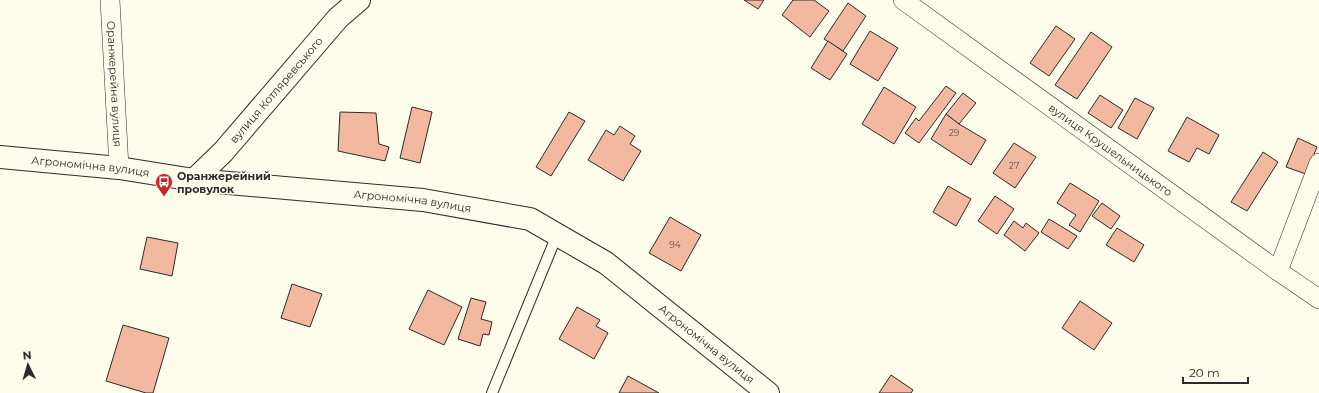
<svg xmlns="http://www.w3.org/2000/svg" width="1319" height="393" viewBox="0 0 1319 393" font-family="Montserrat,sans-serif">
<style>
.building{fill:#f2b8a0;stroke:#2b2b2b}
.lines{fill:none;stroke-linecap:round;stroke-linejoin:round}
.lane-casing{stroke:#2b2b2b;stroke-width:12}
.street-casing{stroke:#2b2b2b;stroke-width:20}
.secondary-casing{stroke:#2b2b2b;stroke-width:24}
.lane{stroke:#fdfbea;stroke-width:10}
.street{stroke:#fdfbea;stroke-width:19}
.secondary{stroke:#fdfbea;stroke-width:22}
.labels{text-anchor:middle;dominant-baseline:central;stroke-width:3;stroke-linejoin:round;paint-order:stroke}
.number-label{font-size:9px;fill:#5d4e48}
.street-label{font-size:11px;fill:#2b2b2b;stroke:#fdfbea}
.poi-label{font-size:11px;font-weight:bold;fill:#2b2b2b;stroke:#fdfbea;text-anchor:start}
</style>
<rect width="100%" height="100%" fill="#fdfbea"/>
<g class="building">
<path d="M744,0H764L758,9Z"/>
<path d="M793,0H814L829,11L810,37L782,15Z"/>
<path d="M848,3L866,16L843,51L824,39Z"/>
<path d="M1056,26L1075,39L1049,76L1030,63Z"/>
<path d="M870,31L898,48L878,81L850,64Z"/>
<path d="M1091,32L1112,47L1077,99L1055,85Z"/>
<path d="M828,41L847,54L830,80L811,68Z"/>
<path d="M946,86L956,93L919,143L905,133L916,118L919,121Z"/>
<path d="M884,87L916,107L894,144L862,124Z"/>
<path d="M963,93L976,103L959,124L946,114Z"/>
<path d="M1100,95L1123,110L1111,128L1088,113Z"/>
<path d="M1135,98L1154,108L1137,139L1118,128Z"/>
<path d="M412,107L432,112L420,163L400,158Z"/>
<path d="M340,112L376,113L379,144L389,147L385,161L338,151Z"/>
<path d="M569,112L585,121L551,176L536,167Z"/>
<path d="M946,114L959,124L986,140L971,165L931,139Z"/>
<path d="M1187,117L1219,135L1209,154L1197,148L1189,162L1168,151Z"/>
<path d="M620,126L635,136L630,144L641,151L623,181L588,160L606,130L614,135Z"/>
<path d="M1298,138L1317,147L1306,174L1286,167Z"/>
<path d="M1014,143L1036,157L1015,188L993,173Z"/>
<path d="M1263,152L1278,162L1247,211L1231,202Z"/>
<path d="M1070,183L1099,201L1080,232L1069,225L1076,215L1057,203Z"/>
<path d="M948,186L971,199L956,226L933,212Z"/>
<path d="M995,196L1014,209L997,234L978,221Z"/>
<path d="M1102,203L1120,216L1111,229L1092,216Z"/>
<path d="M670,217L701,235L681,271L649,253Z"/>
<path d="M1049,219L1077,236L1068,249L1041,232Z"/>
<path d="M1014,221L1023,228L1026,223L1039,233L1025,251L1004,235Z"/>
<path d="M1117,228L1144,245L1134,262L1106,245Z"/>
<path d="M147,237L178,243L172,276L140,269Z"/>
<path d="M292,284L322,294L310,327L281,318Z"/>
<path d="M428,290L462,307L444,345L409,329Z"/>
<path d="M471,298L486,302L481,319L492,322L489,335L483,334L480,346L458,339Z"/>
<path d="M1080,301L1112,323L1094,350L1062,328Z"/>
<path d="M577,307L600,320L596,326L608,333L594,359L559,339Z"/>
<path d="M123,325L169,338L153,393H146L106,381Z"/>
<path d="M891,375L913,390L911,393H879Z"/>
<path d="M628,376L659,393H619Z"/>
</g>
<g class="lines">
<defs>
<path id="lane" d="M492,393L557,235"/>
<g id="street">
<path id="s1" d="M110,0L119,168"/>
<path id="s2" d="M903,0L1278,271L1319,299"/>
<path d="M1278,271L1319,163"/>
</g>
<g id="secondary">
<path id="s3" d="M0,157L119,168L194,180L423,200L530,219L606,263L768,393"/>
<path id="s4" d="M194,180L223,152L338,18L359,0"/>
</g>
</defs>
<use href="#lane" class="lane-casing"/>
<use href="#street" class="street-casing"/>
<use href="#secondary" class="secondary-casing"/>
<use href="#lane" class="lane"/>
<use href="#street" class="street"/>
<use href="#secondary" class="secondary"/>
</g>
<defs>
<symbol id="bus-pin" viewBox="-11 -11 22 30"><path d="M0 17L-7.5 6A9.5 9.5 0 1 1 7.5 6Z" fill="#c62828" stroke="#fdfbea"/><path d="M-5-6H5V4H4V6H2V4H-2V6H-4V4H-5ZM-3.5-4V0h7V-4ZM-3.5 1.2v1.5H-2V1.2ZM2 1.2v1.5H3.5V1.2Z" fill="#fff"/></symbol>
</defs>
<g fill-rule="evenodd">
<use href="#bus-pin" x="154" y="172" width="20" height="27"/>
</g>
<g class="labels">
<g class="number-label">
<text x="954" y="132">29</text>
<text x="1014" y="165">27</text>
<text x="675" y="244">94</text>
</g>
<g class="street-label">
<text stroke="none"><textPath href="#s1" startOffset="84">Оранжерейна вулиця</textPath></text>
<text stroke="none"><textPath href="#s4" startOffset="122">вулиця Котляревського</textPath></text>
<text stroke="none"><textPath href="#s2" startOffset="256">вулиця Крушельницького</textPath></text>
<text stroke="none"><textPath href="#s3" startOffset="91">Агрономічна вулиця</textPath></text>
<text stroke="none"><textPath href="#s3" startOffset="415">Агрономічна вулиця</textPath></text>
<text stroke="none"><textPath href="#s3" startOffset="751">Агрономічна вулиця</textPath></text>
</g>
<g class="poi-label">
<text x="177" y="176">Оранжерейний<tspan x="177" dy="13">провулок</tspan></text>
</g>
</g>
<g transform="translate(28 365) rotate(355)" stroke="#fdfbea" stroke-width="3" paint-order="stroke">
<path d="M0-3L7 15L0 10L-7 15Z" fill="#2b2b2b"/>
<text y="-6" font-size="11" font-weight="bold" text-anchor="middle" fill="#2b2b2b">N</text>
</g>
<path d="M1183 377v6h65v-6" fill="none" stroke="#2b2b2b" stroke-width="2"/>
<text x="1189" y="377" font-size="12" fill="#2b2b2b" stroke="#fdfbea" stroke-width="3" paint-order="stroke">20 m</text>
</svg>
